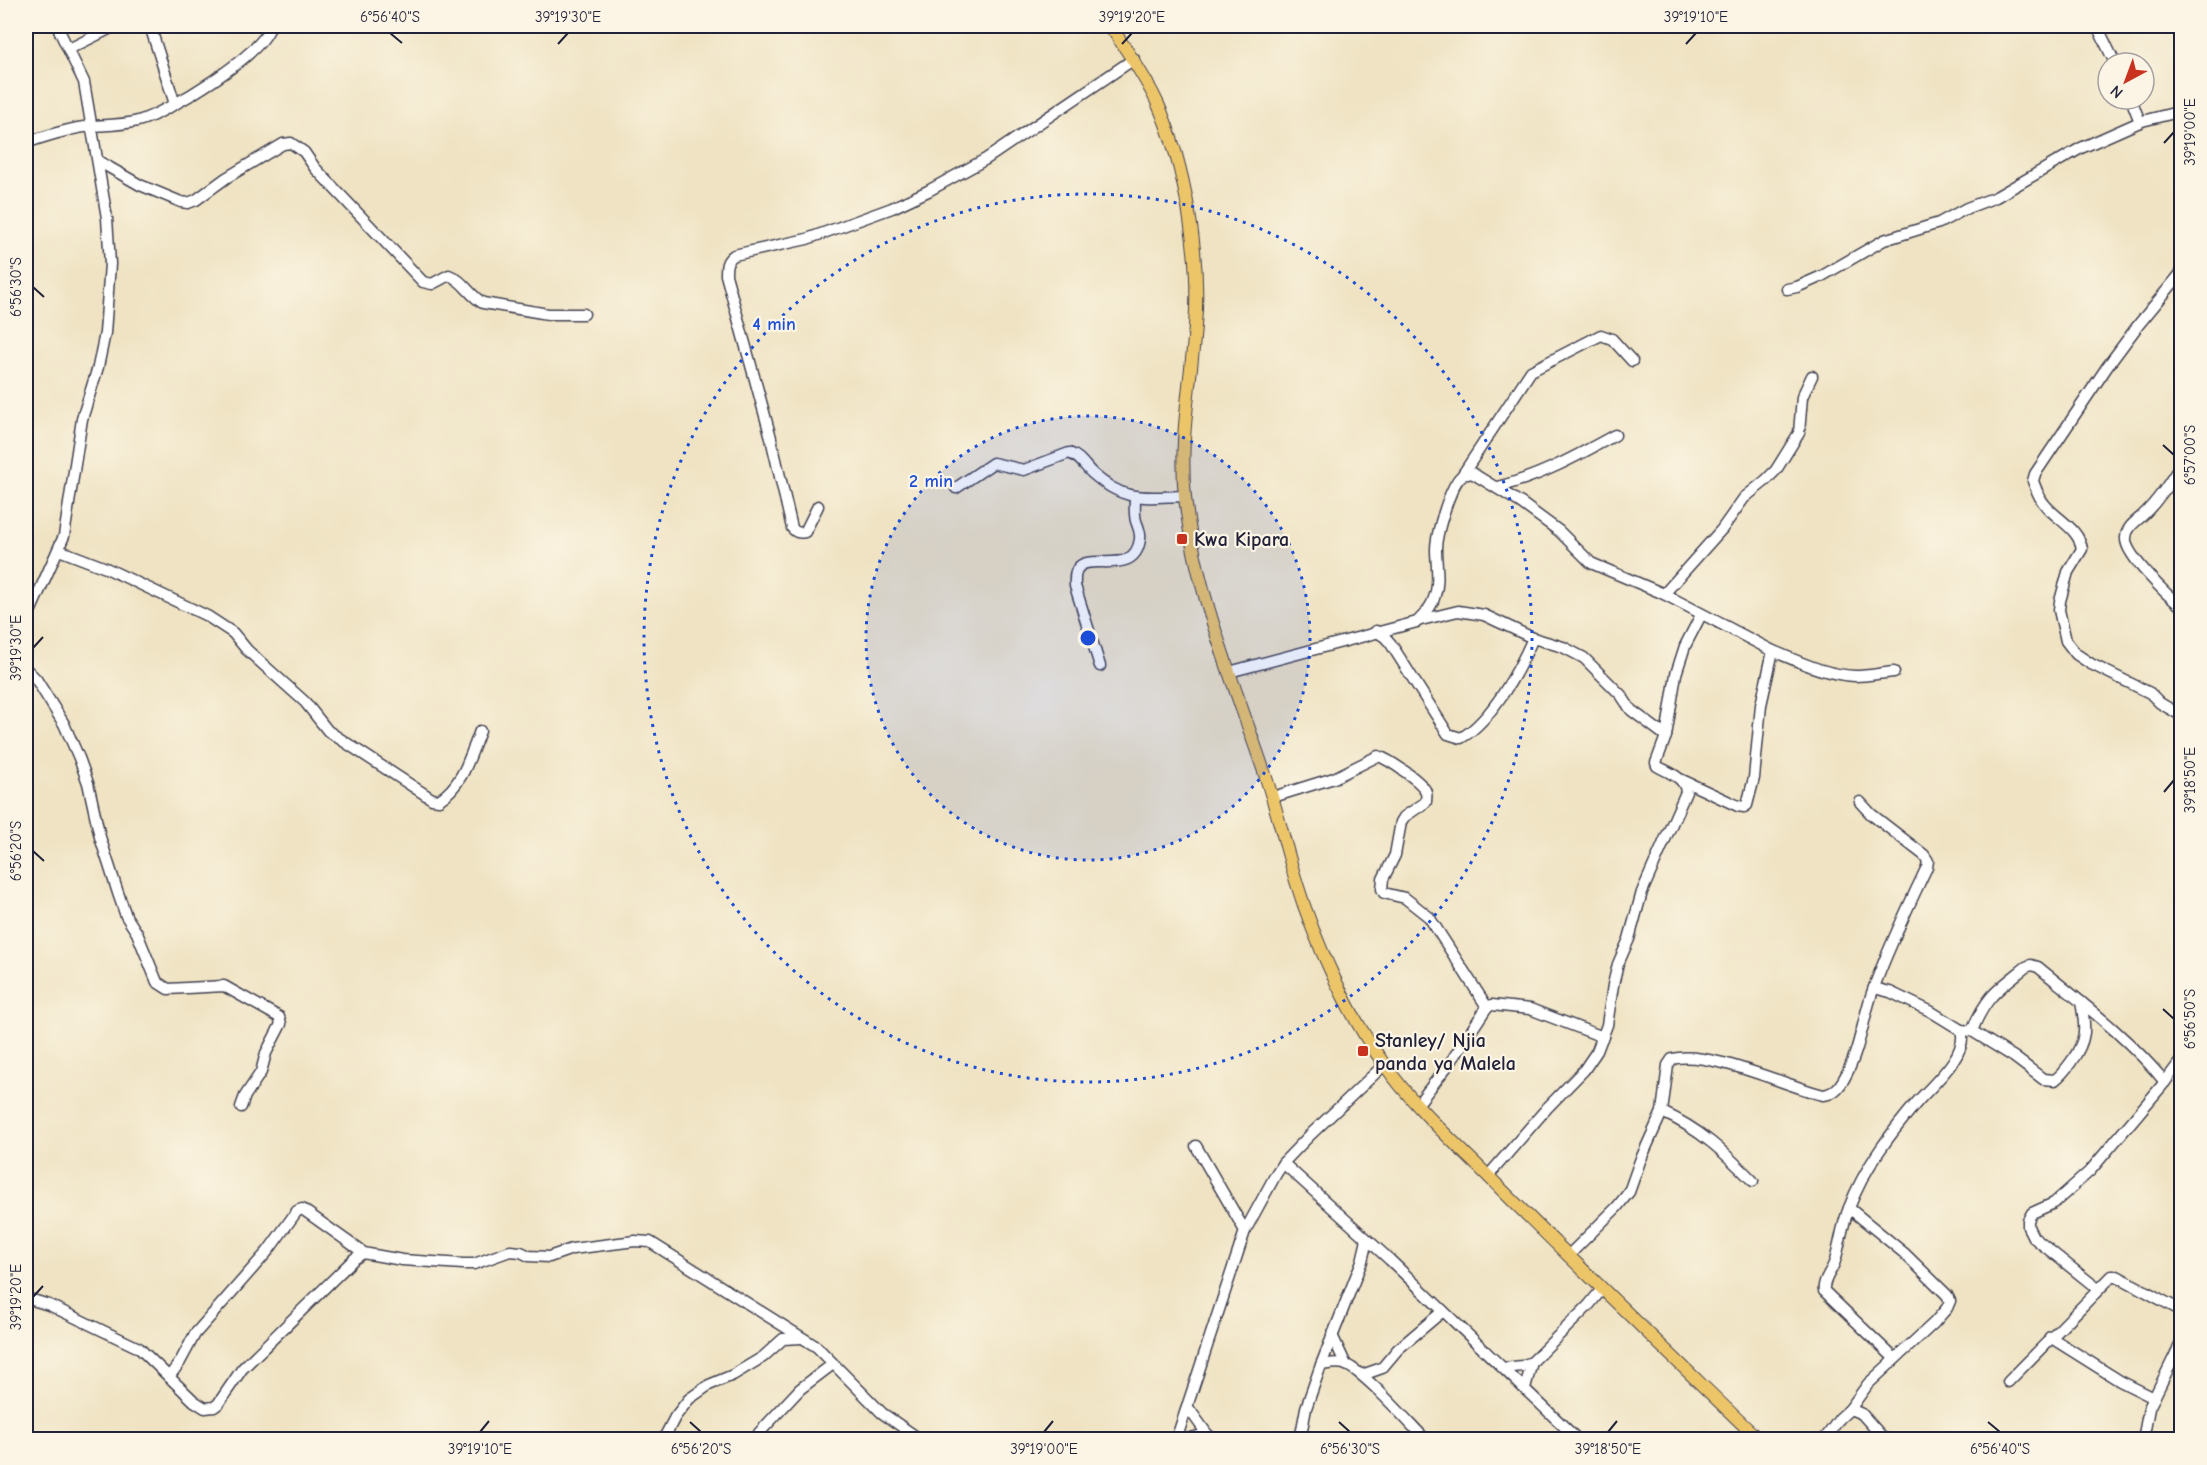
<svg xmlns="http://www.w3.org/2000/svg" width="2207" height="1465" viewBox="0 0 2207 1465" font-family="'Comic Neue',sans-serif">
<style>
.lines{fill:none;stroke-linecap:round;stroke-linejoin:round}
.minor-casing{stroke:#413f4f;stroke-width:13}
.major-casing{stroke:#413f4f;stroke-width:14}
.minor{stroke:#fff;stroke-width:10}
.major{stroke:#edc569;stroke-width:12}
.ticks{fill:none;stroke:#22223b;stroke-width:2}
.ring{fill:none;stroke:#1d4ed8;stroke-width:3;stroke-dasharray:3 6}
.poi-dot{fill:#c8321e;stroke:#fcf5e5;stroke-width:2}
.labels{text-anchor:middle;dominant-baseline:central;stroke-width:4.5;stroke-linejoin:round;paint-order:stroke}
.poi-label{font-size:20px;font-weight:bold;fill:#22223b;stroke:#fcf5e5;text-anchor:start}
.centre{fill:#1d4ed8;stroke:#fcf5e5;stroke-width:3}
.ring-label{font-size:18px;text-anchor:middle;font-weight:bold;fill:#1d4ed8;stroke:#fcf5e5;stroke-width:4.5;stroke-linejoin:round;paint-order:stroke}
.neatline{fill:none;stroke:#22223b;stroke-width:2}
.ticks-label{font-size:15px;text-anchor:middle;fill:#22223b}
</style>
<rect width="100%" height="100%" fill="#fcf5e5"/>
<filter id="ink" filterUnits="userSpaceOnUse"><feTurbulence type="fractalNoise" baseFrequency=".0167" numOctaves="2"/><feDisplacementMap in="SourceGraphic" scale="12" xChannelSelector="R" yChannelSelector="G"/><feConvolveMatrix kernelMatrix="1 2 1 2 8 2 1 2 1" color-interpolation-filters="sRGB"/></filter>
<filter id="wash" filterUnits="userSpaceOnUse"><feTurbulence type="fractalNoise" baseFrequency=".008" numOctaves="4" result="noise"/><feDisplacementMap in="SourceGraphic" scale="24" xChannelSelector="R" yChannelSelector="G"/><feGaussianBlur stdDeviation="1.35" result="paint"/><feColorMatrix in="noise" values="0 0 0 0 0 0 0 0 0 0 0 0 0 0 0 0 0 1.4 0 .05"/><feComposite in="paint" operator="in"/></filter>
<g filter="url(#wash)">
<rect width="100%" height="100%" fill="#efe3c3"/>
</g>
<g filter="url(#ink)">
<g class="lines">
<defs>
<g id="minor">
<path d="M150,26L175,104"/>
<path d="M2097,26L2115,63"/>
<path d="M69,49L115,26"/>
<path d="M2131,99L2140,122"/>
<path d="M26,143C42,137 75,127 92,126C108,125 123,125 138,121C167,113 264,54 270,26"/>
<path d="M98,161L140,185L181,202L188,203L196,200L226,178L283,144L291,143L304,152L315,168L423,282L432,284L449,275C463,280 470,296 483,303L548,314H584"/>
<path d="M2182,272L2139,324L2107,367L2035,474L2033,481C2036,489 2039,499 2046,506C2058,520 2079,529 2082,549L2068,572L2060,601L2059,610L2066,641L2076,654L2091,664L2150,693L2160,703L2182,716"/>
<path d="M1787,289L1797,287L1822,276L1884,240L1939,223L1967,208L1996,197L2081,148L2142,121L2182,111"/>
<path d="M2182,463C2170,482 2158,501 2142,516C2135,522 2126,528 2126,538C2124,554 2169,597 2182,607"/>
<path d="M1463,474L1531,371L1601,335L1612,339L1632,361"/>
<path d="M1497,487C1539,477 1577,456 1615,435"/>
<path d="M956,488L993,463L1024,470L1069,453C1081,457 1084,466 1093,474C1126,503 1144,497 1185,496"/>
<path d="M818,506L805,532C799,533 796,533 792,528L770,434L726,275C726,265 726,261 734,255L807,239L892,208L928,191L986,159L1134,59"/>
<path d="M59,550L106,568L207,616L233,633L247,650L305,702L328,731L432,799L439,800C463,785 470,756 480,731"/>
<path d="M1664,594L1722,529L1744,498L1765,481L1776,470L1799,433L1802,397L1812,376"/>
<path d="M1421,620L1458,611L1484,615L1533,638L1563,647L1584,658L1621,695L1631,710L1666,736"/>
<path d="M26,621L64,536L82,419L98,367L105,333L110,264L107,218L84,82L57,26"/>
<path d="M1376,631L1385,637L1391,644L1448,734L1461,738C1492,720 1519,670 1533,638"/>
<path d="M1773,651C1800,662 1826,675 1855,676C1868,676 1881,673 1894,672"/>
<path d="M1100,666L1075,586C1075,580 1074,573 1078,568C1090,552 1135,578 1140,539C1141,532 1138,527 1136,521C1134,514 1135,504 1135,497"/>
<path d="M26,669L36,679L64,724L79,758L88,783L100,837L118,893L126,916L137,933L157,982L168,989L224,986L279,1017L281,1024L266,1053L261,1072L245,1096L241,1107"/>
<path d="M1229,672L1417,622C1425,614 1432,607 1435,595C1440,580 1436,565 1436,549C1436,535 1451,481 1463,475C1464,474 1470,474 1472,473L1521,503L1559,531L1591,563L1664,594L1773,651L1761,705L1754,778L1747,805L1744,807L1738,806L1682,780"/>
<path d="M1273,797L1334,778L1378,756C1388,759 1423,782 1426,792C1427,795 1426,799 1426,802L1404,817L1401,822L1395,855L1383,879L1382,889L1384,893L1405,898L1429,917L1487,1007"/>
<path d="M1874,988L1890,992L1930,1011L1961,1030L1972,1031L2014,1057L2043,1079L2055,1080C2061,1075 2066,1069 2071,1062C2087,1040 2086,1028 2081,1002"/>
<path d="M1972,1031C1986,996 1997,990 2026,967L2031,965L2038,967C2082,1003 2129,1038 2165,1082"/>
<path d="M1417,1105L1452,1060L1487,1007L1492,1005L1530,1009L1603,1037"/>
<path d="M1662,1112C1700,1129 1724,1152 1753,1181"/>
<path d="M1196,1146L1245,1231"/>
<path d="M1283,1163L1390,1260L1578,1440"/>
<path d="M1488,1176L1547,1108L1584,1070L1597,1051L1607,1025L1613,985L1618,964L1629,939L1642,892L1686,792C1685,777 1669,773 1657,766L1656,763L1666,736L1676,674L1685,646L1701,615"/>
<path d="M1849,1208L1904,1253L1947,1295L1950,1301L1947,1308L1934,1323L1868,1384L1850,1409"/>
<path d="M1568,1256L1617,1207L1629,1192L1640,1161L1662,1112L1668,1065L1672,1059C1710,1050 1784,1085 1823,1095C1835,1094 1841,1085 1846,1075C1860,1049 1863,1018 1873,990C1888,948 1908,907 1927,867L1928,861L1924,855L1871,814L1860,802"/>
<path d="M2098,1289L2033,1237L2028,1227V1220L2032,1213L2054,1203L2090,1171L2165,1082L2182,1059"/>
<path d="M26,1298L49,1305L139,1348L194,1401L205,1408L214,1407L218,1404L242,1369L354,1259L363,1253L402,1260L463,1264H474L510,1251L521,1252L529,1256L549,1257L572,1249L635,1241L650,1242L817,1347L882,1413L921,1440"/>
<path d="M1332,1335L1346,1365"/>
<path d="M2050,1337L2120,1381L2154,1398"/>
<path d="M1894,1358L1824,1291C1822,1281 1832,1271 1835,1261C1840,1244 1842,1225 1849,1208C1864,1168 1890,1134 1918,1101C1933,1084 1969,1054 1961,1030"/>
<path d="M1321,1365C1329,1364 1336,1362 1344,1364C1363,1370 1409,1423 1426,1440"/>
<path d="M1504,1368L1522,1366L1532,1362L1589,1305L1602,1289"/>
<path d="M1362,1375L1382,1368L1398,1349L1443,1311"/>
<path d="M169,1377L180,1362L195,1334L268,1251L297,1211L302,1209L305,1211L364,1253"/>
<path d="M2008,1382L2112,1276H2117L2182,1311"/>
<path d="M1525,1388L1532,1362"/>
<path d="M1187,1406L1207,1434L1214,1440"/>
<path d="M759,1433L800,1389L833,1364"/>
<path d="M663,1440L675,1417L689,1399L709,1385L733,1375L763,1357L783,1339L801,1338"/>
<path d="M1176,1440L1245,1231L1276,1174L1283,1163L1310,1135L1384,1065"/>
<path d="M1182,1440L1207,1434"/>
<path d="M1300,1440L1306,1408L1321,1365L1362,1261L1367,1240"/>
<path d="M1824,1440L1840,1418L1850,1409L1862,1414L1885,1440"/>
<path d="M2143,1440L2149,1408L2182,1341"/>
</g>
<path id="major" d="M1110,26C1127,50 1144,75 1157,102C1185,164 1201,258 1195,326C1191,384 1179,438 1185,497C1195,588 1231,676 1261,763C1275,802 1284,841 1296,881C1314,940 1347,1013 1384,1064C1417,1111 1462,1149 1501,1189C1586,1274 1673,1357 1759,1440"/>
</defs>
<use href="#minor" class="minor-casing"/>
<use href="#major" class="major-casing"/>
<use href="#minor" class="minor"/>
<use href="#major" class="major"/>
</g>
</g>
<path class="ticks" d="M390,33L402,43M558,44L568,33M1122,44L1132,33M1686,44L1696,33M2164,143L2174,132M33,287L44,297M2163,445L2174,455M33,648L43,637M2164,792L2174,780M33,851L44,861M2163,1009L2174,1019M33,1297L43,1286M690,1422L701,1432M1339,1422L1350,1432M1988,1422L2000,1432M480,1432L489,1421M1044,1432L1053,1421M1608,1432L1617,1421"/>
<circle cx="1088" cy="638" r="222" fill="#1d4ed8" fill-opacity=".12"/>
<g class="ring">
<circle cx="1088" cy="638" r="222"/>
<circle cx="1088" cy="638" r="444"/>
</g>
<g class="poi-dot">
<rect x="1176" y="533" width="12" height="12" rx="3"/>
<rect x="1357" y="1045" width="12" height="12" rx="3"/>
</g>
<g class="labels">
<g class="poi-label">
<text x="1194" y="539">Kwa Kipara</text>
<text x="1375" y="1040">Stanley/ Njia<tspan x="1375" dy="23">panda ya Malela</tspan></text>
</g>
</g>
<circle cx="1088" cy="638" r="9" class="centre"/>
<g class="ring-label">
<text x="774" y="330">4 min</text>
<text x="931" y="487">2 min</text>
</g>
<rect width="2207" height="1465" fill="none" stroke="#fcf5e5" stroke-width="66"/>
<g transform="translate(2126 81) rotate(221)"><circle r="28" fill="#fcf5e5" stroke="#a5a1a1" stroke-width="1.5"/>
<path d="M0-4.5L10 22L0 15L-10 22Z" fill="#c8321e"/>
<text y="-9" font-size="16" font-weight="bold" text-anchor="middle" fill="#22223b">N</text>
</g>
<rect x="33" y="33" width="2141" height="1399" class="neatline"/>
<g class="ticks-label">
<text x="390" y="22">6°56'40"S</text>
<text x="568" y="22">39°19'30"E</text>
<text x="1132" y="22">39°19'20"E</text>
<text x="1696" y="22">39°19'10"E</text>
<text transform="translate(2190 132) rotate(-90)" y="5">39°19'00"E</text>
<text transform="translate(16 287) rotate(-90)" y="5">6°56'30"S</text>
<text transform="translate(2190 455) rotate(-90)" y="5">6°57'00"S</text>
<text transform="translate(16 648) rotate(-90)" y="5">39°19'30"E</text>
<text transform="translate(2190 780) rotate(-90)" y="5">39°18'50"E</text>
<text transform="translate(16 851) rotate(-90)" y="5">6°56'20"S</text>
<text transform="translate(2190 1019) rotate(-90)" y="5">6°56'50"S</text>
<text transform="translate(16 1297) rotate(-90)" y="5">39°19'20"E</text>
<text x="480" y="1454">39°19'10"E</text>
<text x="701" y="1454">6°56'20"S</text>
<text x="1044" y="1454">39°19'00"E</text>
<text x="1350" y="1454">6°56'30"S</text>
<text x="1608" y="1454">39°18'50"E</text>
<text x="2000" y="1454">6°56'40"S</text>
</g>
</svg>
